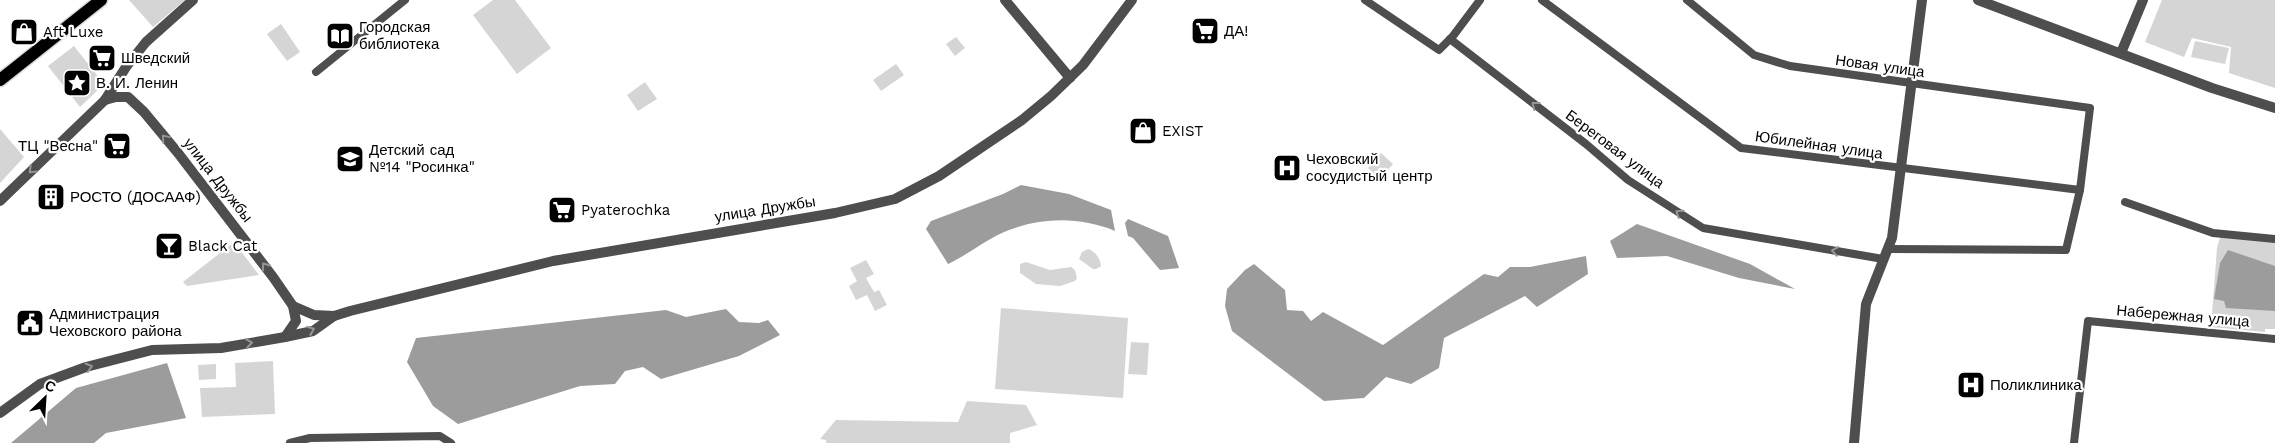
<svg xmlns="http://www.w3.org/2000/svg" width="2275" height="443" viewBox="0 0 2275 443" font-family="'Work Sans',sans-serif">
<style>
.green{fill:#d5d5d5}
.water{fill:#9c9c9c}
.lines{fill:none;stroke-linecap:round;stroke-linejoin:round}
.primary-casing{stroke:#dbdbdb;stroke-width:15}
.minor{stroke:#4e4e4e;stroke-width:8}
.tertiary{stroke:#4e4e4e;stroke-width:10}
.primary{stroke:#000;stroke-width:12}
.oneway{stroke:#959595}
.labels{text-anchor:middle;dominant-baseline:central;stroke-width:4.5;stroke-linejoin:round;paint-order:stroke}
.poi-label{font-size:15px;fill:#000;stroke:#fff;text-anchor:start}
.street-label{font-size:15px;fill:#000;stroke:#fff}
</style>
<rect width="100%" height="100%" fill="#fff"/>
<g class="green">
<path d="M129,0H185L153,27Z"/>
<path d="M493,0H515L551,48L517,74L473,15Z"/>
<path d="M2162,0H2275V88L2229,73L2231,47L2192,38L2184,57L2145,42Z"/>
<path d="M281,24L300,52L287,61L267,34Z"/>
<path d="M956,37L965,48L955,56L946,44Z"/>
<path d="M2195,41L2229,48L2225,64L2191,57Z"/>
<path d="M74,46L104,84L80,107L48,66Z"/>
<path d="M896,64L904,75L881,91L873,80Z"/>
<path d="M645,82L657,99L638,111L627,95Z"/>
<path d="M0,129L24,157L0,183Z"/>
<path d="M1381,153L1393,164L1380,179L1368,168Z"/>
<path d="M2220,237L2275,242V329H2265V332L2211,327L2217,248Z"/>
<path d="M234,242L259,275L187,286L183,282Z"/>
<path d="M1088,249C1096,252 1100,258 1101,266L1096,269H1093L1079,259L1082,252Z"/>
<path d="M866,260L874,274L866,278L874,292L879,290L887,305L875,311L867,295L856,300L849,286L857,281L850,268Z"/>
<path d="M1026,262L1050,270L1071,267L1075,270L1077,278L1075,281L1060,286L1036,284L1020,273V264Z"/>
<path d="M1001,308L1128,318L1123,398L995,389Z"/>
<path d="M1131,342L1149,343L1147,375L1128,374Z"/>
<path d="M273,361L275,414L202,417L200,388L236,387L235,363Z"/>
<path d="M216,364V379L199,380L198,365Z"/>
<path d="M967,401L1026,405L1037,425L1010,433V443H826V440L820,439L836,420L958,422Z"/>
</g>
<g class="water">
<path d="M1021,185L1069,194L1111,210L1115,231C1081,217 1044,217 1009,230C988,238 969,254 948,264L926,229L931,221L1003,194Z"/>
<path d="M1128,219L1168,236L1179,268L1160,270L1133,238L1128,236L1125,223Z"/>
<path d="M1637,224L1750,264L1795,289L1739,278L1667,256L1617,258L1610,241Z"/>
<path d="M2228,250L2275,266V311L2226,308L2224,301L2214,299L2220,263Z"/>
<path d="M1586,256L1588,274L1537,307L1525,296L1444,338L1439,368L1411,384L1386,377L1364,398L1324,401L1232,331L1225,306L1227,289L1245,270L1254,264L1285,290L1287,310L1303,311L1311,321L1323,312L1383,345L1484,274L1498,277L1510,267H1530Z"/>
<path d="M726,309L739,322L759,323L768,320L780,335L739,356L661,379L643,367L625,371L615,384L580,386L458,424L433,406L407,362L416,338L666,310L686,317Z"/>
<path d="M167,363L186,418L106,433L94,443H11L76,388Z"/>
</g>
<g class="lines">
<defs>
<path id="primary" d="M0,80L101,0"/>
</defs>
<use href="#primary" class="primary-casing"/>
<g class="minor">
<path d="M1365,0L1439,50L1453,36L1480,0"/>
<path d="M1542,0L1741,148L2080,190"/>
<path d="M1687,0L1754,55L1790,66L2090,108L2080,190L2066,250L1888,249"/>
<path d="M1450,39L1586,144L1628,180L1703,228L1883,259"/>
<path d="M316,72L405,0"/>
<path d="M2125,202L2213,233L2275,239"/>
<path d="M290,443L310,438L440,436L451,443"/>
<path d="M2074,443L2088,321L2275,339"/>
</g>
<g class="tertiary">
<path d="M1005,0L1070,78"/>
<path d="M1978,0L2212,88L2275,108"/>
<path d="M2121,53L2143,0"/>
<path d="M105,100L116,97H128L144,112L178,153L273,277L293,306L296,321L285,337"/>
<path d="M0,201L105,100L126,67L146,42L193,0"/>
<path d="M293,306L314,315L334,316"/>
<path d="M0,413L40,384L86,367L152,350L221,348L285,337L313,331L334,316L350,311L553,261L835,213L895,199L939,176L1022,120L1051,96L1083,65L1132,0"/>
<path d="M1854,443L1866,304L1892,238L1922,0"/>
</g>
<use href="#primary" class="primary"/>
</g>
<defs><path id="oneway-chevron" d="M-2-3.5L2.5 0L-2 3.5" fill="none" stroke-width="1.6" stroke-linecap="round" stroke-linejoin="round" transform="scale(1.25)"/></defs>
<g class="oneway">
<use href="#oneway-chevron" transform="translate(1535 105) rotate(-142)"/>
<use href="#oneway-chevron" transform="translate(165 138) rotate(-130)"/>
<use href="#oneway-chevron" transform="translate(32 170) rotate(136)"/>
<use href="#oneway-chevron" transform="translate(1679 213) rotate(-147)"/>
<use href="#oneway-chevron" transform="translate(1835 251) rotate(-170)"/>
<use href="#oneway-chevron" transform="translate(265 266) rotate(-126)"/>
<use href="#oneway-chevron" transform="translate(311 330) rotate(-22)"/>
<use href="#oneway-chevron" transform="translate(249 343) rotate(-9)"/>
<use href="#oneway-chevron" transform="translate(89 367) rotate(-16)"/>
</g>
<defs>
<symbol id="supermarket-square" viewBox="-11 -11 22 22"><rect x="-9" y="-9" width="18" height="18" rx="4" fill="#000" stroke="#fff"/><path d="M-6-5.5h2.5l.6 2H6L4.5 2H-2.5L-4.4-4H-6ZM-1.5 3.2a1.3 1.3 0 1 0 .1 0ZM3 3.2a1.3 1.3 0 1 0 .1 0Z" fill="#fff"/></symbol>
<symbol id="shop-square" viewBox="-11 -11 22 22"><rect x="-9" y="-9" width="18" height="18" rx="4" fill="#000" stroke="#fff"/><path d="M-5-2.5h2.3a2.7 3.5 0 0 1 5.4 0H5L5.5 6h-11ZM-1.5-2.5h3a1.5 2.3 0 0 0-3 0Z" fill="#fff"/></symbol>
<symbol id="library-square" viewBox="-11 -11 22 22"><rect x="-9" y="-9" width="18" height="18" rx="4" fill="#000" stroke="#fff"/><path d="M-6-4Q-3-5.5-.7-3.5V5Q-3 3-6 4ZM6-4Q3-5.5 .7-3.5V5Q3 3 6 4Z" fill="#fff"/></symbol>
<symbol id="sight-square" viewBox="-11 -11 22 22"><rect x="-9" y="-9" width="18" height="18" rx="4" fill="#000" stroke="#fff"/><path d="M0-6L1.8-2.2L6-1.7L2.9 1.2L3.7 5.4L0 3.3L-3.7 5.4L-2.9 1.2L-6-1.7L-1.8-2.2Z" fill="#fff"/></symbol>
<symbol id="school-square" viewBox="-11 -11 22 22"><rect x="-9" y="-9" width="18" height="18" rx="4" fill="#000" stroke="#fff"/><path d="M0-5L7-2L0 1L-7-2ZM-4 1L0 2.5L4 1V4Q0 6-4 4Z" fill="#fff"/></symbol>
<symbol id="hospital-square" viewBox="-11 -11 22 22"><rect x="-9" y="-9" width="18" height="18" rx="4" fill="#000" stroke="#fff"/><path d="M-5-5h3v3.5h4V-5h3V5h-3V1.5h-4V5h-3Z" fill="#fff"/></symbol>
<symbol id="building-square" viewBox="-11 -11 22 22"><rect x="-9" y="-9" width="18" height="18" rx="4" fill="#000" stroke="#fff"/><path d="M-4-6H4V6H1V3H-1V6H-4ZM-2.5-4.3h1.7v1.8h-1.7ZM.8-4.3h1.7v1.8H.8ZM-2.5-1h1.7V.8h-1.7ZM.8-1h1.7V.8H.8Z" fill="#fff"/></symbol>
<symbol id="bar-square" viewBox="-11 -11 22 22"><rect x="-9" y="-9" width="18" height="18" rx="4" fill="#000" stroke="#fff"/><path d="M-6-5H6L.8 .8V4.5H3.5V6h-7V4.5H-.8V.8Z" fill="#fff"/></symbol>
<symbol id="civic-square" viewBox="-11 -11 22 22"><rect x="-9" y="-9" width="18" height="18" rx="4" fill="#000" stroke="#fff"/><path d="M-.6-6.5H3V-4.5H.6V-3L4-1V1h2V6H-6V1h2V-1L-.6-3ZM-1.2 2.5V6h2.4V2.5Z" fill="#fff"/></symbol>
</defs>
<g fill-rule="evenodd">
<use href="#supermarket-square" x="1189" y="15" width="32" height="32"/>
<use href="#shop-square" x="8" y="16" width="32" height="32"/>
<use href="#library-square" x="324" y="20" width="32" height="32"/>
<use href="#supermarket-square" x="86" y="42" width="32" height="32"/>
<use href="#sight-square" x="61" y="67" width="32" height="32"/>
<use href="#shop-square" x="1127" y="115" width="32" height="32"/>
<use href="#supermarket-square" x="101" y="130" width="32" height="32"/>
<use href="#school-square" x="334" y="143" width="32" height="32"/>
<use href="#hospital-square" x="1271" y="152" width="32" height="32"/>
<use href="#building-square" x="35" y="181" width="32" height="32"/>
<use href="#supermarket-square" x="546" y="194" width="32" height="32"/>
<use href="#bar-square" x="153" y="230" width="32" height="32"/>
<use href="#civic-square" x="14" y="307" width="32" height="32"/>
<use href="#hospital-square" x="1955" y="369" width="32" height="32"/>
</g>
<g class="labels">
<g class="poi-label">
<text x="359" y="27">Городская<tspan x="359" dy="17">библиотека</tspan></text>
<text x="1224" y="31">ДА!</text>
<text x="43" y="32">Aft Luxe</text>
<text x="121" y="58">Шведский</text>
<text x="96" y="83">В. И. Ленин</text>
<text x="1162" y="131">EXIST</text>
<text x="98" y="146" text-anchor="end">ТЦ "Весна"</text>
<text x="369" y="150">Детский сад<tspan x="369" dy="17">№14 "Росинка"</tspan></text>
<text x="1306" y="159">Чеховский<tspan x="1306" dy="17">сосудистый центр</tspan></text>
<text x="70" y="197">РОСТО (ДОСААФ)</text>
<text x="581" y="210">Pyaterochka</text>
<text x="188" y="246">Black Cat</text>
<text x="49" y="314">Администрация<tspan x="49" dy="17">Чеховского района</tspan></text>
<text x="1990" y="385">Поликлиника</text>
</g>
<g class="street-label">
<text transform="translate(1880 66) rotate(8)">Новая улица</text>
<text transform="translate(1819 145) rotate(8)">Юбилейная улица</text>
<text transform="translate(1615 149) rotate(37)">Береговая улица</text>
<text transform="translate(218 180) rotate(52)">улица Дружбы</text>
<text transform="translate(765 209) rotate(-9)">улица Дружбы</text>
<text transform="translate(2183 316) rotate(5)">Набережная улица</text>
</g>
</g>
<g transform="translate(45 398) rotate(25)" stroke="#ffffff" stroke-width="4" paint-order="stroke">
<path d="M0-4L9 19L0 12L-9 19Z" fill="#000000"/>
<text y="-8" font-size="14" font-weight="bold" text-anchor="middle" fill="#000000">С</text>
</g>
</svg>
